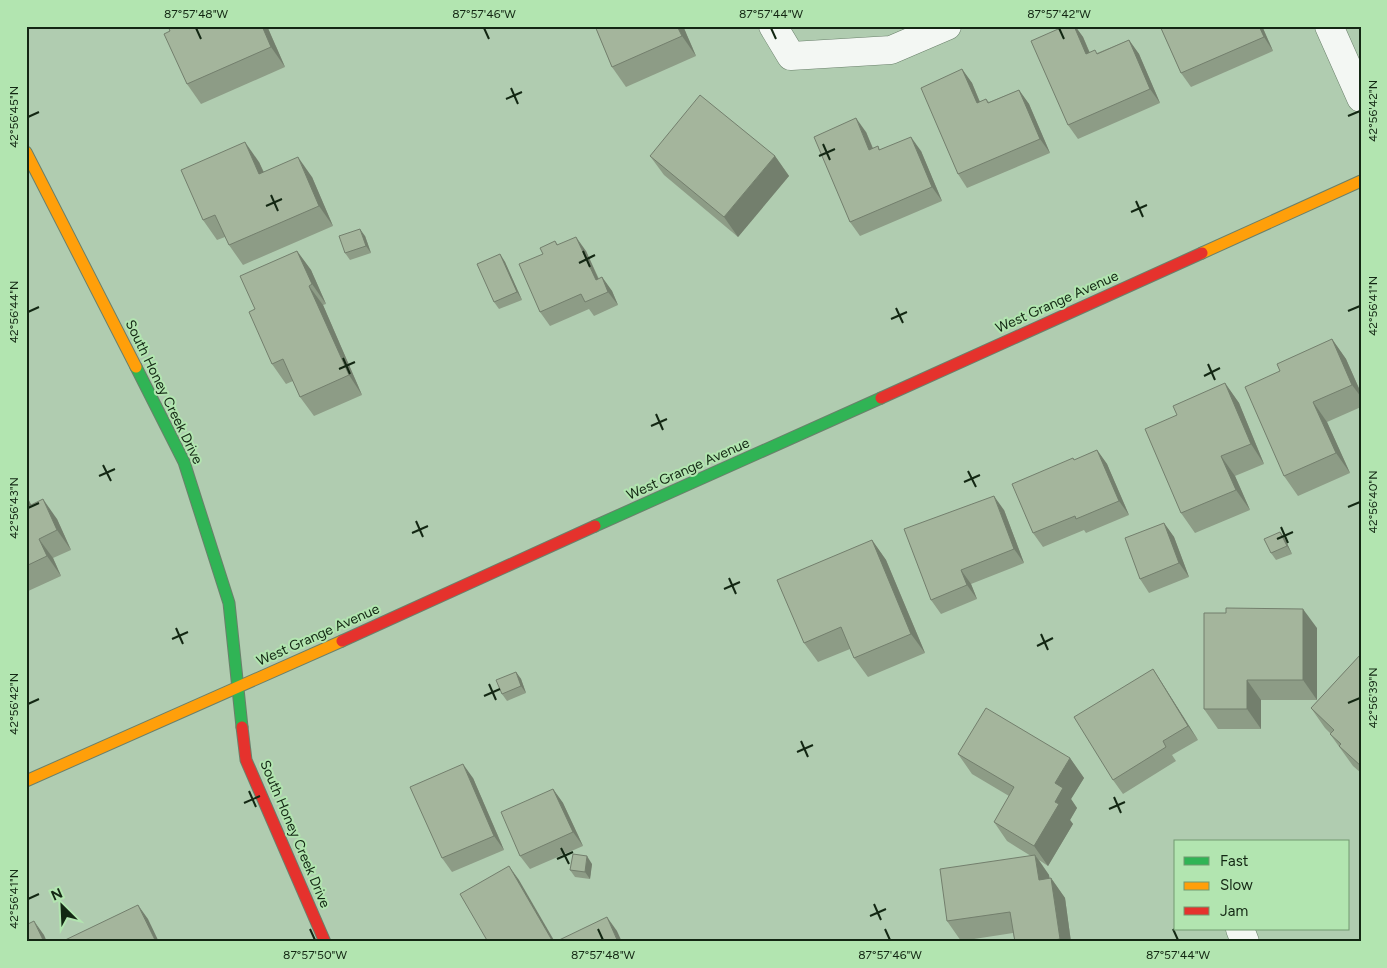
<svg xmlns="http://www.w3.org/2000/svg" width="1387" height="968" viewBox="0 0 1387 968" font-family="Figtree,sans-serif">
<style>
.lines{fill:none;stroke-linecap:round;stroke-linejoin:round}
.street-casing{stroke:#6a806b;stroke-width:29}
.fast-casing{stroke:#6a806b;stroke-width:13}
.slow-casing{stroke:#6a806b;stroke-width:13}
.jam-casing{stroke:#6a806b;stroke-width:13}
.street{stroke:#f3f7f3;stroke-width:28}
.fast{stroke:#30b455;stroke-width:11}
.slow{stroke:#ff9f0a;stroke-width:11}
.jam{stroke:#e5322d;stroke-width:11}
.wall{fill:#8d9c86}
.shaded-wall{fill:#737f6d}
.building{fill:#a4b59c;stroke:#737f6d}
.ticks{fill:none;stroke:#132713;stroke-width:2}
.labels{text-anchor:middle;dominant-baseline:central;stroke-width:4;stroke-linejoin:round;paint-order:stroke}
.street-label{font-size:14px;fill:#132713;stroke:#b2e5b0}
.neatline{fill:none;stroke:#132713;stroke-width:2}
.ticks-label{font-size:12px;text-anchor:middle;fill:#132713}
</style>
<rect width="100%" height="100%" fill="#b0ccb0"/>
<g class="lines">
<defs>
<g id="street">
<path d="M773,26L791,56L891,50L947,26"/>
<path d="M1329,26L1361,98"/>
<path d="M1240,929L1245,942"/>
</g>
<g id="fast">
<path d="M136,367L184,462L229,603L242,727"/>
<path d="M595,526L881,398"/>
</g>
<g id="slow">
<path d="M26,152L136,367"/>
<path d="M1202,253L1361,181"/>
<path d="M26,781L342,641"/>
</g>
<g id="jam">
<path d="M881,398L1202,253"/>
<path d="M342,641L595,526"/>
<path d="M242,727L246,760L325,942"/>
</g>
</defs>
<use href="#street" class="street-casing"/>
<use href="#fast" class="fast-casing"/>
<use href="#slow" class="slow-casing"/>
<use href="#jam" class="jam-casing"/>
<use href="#street" class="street"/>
<use href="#fast" class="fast"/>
<use href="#slow" class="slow"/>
<use href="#jam" class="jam"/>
</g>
<g class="wall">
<path d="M168,26H267L285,67L201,104L187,84Z"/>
<path d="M595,26H683L696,56L626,87L612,67Z"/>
<path d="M1065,26H1075L1083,37L1090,53H1097L1129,40L1139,54L1160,103L1078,139L1068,125Z"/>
<path d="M1160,26H1262L1273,51L1191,87L1181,73Z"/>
<path d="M962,69L972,83L980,102L986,99L989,102L1019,90L1029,104L1050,153L967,188L958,174Z"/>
<path d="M866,132L873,148L878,146L880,150L921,151L942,201L860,236L850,222Z"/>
<path d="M650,156H775L789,176L738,237L664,175Z"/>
<path d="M259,162L264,172L312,177L333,226L243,265L229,245L225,237L217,240L203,220Z"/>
<path d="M365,236L371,253L350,260L345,253Z"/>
<path d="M555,241L558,245L586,251L599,279L602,277L612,291L618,305L594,316L589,309L550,326L540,312L543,254Z"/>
<path d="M297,251L311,270L326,304L323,305L362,395L314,416L300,397L293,381L286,384L272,364L255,309Z"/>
<path d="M500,254L505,262L522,300L499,309L494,302Z"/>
<path d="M1332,339L1346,359L1361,393V407L1327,422L1350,473L1298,496L1284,476L1280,371Z"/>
<path d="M1225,383L1239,403L1264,464L1235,476L1250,510L1195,533L1181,513Z"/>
<path d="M1097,450L1107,464L1129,515L1086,533L1084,530L1043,547L1033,533L1075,460Z"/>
<path d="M26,494L31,505L57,519L71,550L53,558L61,576L26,592Z"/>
<path d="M1004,510L1024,563L971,584L977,599L941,614L931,600Z"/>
<path d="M1164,523L1174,537L1189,577L1149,593L1140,579Z"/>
<path d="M1280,532L1285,539L1292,554L1276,560L1271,553Z"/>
<path d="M872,540L886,560L925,653L868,677L854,658L850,649L818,662L804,643Z"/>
<path d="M1317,628V700H1261V729H1218L1204,709Z"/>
<path d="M1361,654V773L1353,766L1330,734H1331L1325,728L1311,708Z"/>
<path d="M1153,669L1162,683L1198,740L1172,755L1176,761L1123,794L1113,780Z"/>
<path d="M516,672L521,679L526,693L507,701L502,694Z"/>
<path d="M958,754L1070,758L1084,778L1071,799L1077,808L1070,820L1073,824L1048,866L1039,860L1049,875L1050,879L1051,878L1065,898L1071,942H1015L1013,933L961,941L947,921L1031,856L1007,841L994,822L1009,796L972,774Z"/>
<path d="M473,778L504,850L452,872L442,858Z"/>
<path d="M553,789L563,803L583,846L530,869L520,856Z"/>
<path d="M592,864L590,879L575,877L570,870Z"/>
</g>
<g class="shaded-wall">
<path d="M262,26H267L285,67L271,47Z"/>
<path d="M677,26H683L696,56L682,36Z"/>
<path d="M1074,26H1075L1083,37L1096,68L1086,54Z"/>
<path d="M1259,26H1262L1273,51L1264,37Z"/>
<path d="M1129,40L1139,54L1160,103L1150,89Z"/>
<path d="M962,69L972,83L986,117L977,103Z"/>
<path d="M1019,90L1029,104L1050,153L1040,139Z"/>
<path d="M856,118L866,132L879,164L869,150Z"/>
<path d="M911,137L921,151L942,201L932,187Z"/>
<path d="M245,142L259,162L273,194L259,174Z"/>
<path d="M775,156L789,176L738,237L724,217Z"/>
<path d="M298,157L312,177L333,226L319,206Z"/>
<path d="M360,229L365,236L371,253L366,246Z"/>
<path d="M576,237L586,251L605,294L596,280Z"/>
<path d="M297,251L311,270L326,304L312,284Z"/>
<path d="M500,254L505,262L522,300L517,292Z"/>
<path d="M602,277L612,291L618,305L608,292Z"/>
<path d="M309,286L323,305L362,395L349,375Z"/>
<path d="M1332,339L1346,359L1361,393V397L1352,385Z"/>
<path d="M1225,383L1239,403L1264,464L1251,444Z"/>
<path d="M1313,402L1327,422L1350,473L1336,453Z"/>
<path d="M1097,450L1107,464L1129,515L1119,501Z"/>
<path d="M1221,456L1235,476L1250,510L1236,490Z"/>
<path d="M26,494L41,526L26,504Z"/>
<path d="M994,496L1004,510L1024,563L1014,549Z"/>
<path d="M43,499L57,519L71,550L57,530Z"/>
<path d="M1164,523L1174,537L1189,577L1179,563Z"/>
<path d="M1280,532L1285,539L1292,554L1287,546Z"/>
<path d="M39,539L53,558L61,576L47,556Z"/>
<path d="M872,540L886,560L925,653L911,634Z"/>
<path d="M961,570L971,584L977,599L967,585Z"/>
<path d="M1303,609L1317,628V700L1303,680Z"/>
<path d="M1153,669L1162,683L1198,740L1188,726Z"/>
<path d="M516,672L521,679L526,693L521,686Z"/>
<path d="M1247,680L1261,700V729L1247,709Z"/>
<path d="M1070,758L1084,778L1071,799L1077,808L1070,820L1073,824L1048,866L1034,846L1055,802V783Z"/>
<path d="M463,764L473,778L504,850L494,836Z"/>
<path d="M553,789L563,803L583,846L573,832Z"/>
<path d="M1035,855L1049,875L1052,900L1039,880Z"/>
<path d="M587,856L592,864L590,879L585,872Z"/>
<path d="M509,866L519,880L555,942H553Z"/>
<path d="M1051,878L1065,898L1071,942H1062L1060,939Z"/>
<path d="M138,905L148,919L159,942H156Z"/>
<path d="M607,917L617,931L622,942H618Z"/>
<path d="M34,921L44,935L47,942H44Z"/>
</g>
<g class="building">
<path d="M168,26H262L271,47L187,84L164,34L170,31Z"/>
<path d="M595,26H677L682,36L612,67Z"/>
<path d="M1065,26H1074L1086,54L1095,50L1097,54L1129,40L1150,89L1068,125L1031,41Z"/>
<path d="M1160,26H1259L1264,37L1181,73Z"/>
<path d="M962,69L977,103L986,99L988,103L1019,90L1040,139L958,174L921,88Z"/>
<path d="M700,95L775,156L724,217L650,156Z"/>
<path d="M856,118L869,150L878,146L879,150L911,137L932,187L850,222L814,137Z"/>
<path d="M245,142L259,174L298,157L319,206L229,245L215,215L203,220L181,170Z"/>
<path d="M360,229L366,246L345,253L339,236Z"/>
<path d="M576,237L596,280L602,277L608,292L585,302L581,294L540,312L519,264L543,254L540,248L555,241L557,245Z"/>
<path d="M297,251L312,284L309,286L349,375L300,397L283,359L272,364L249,312L255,309L240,276Z"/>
<path d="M500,254L517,292L494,302L477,264Z"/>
<path d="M1332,339L1352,385L1313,402L1336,453L1284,476L1245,387L1280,371L1277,364Z"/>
<path d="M1225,383L1251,444L1221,456L1236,490L1181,513L1145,429L1177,415L1173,406Z"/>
<path d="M1097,450L1119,501L1076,519L1075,516L1033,533L1012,484L1073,458L1074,460Z"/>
<path d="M994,496L1014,549L961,570L967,585L931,600L904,529Z"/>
<path d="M43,499L57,530L39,539L47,556L26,566V504L27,507Z"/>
<path d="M1164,523L1179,563L1140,579L1125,538Z"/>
<path d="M1280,532L1287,546L1271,553L1264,539Z"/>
<path d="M872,540L911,634L854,658L841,627L804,643L777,580Z"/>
<path d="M1226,608L1303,609V680H1247V709H1204V613H1226Z"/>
<path d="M1361,654V766L1339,746L1341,744L1330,734L1334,730L1311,708Z"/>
<path d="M1153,669L1188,726L1163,741L1166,747L1113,780L1074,717Z"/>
<path d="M516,672L521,686L502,694L496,680Z"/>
<path d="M986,708L1070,758L1055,783L1063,788L1055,802L1059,804L1034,846L994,822L1014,787L958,754Z"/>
<path d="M463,764L494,836L442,858L410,787Z"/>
<path d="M553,789L573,832L520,856L501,812Z"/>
<path d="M573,854L587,856L585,872L570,870Z"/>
<path d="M1035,855L1039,880L1051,878L1060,939L1043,942H1015L1010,912L947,921L940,869Z"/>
<path d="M509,866L553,942H488L460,894Z"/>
<path d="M138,905L156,942H61Z"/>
<path d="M607,917L618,942H555Z"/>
<path d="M34,921L44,942H26V925Z"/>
</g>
<path class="ticks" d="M196,28L201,39M484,28L489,39M771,28L776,39M1059,28L1064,39M511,88L518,104M506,99L522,92M1348,116L1360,111M28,117L39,112M823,144L830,160M819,156L835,149M271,195L278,211M1136,201L1143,217M266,206L282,199M1131,212L1147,205M583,251L590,267M579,263L595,255M896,308L903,323M1348,311L1360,306M28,312L39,307M891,319L907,312M343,358L350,374M1208,364L1215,380M339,369L355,362M1204,376L1220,368M656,414L663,430M651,426L667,419M103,465L111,481M968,471L976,487M99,476L115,469M964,482L980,475M1348,507L1360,502M28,508L39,503M416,521L423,537M1281,527L1288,543M412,533L428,526M1277,539L1293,532M729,578L736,594M724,589L740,582M176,628L183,644M1041,634L1048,650M172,639L188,632M1037,646L1053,638M489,684L496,700M484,696L500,689M1348,703L1360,698M28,704L39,699M801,741L808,757M797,752L813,745M249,791L256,807M1114,797L1121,813M244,803L260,796M1109,809L1125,802M561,848L569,864M557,859L573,852M28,899L39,894M874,904L881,920M870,916L886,909M310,929L315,940M598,929L603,940M885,929L890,940M1173,929L1178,940"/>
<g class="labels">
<g class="street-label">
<text transform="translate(1057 302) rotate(-24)">West Grange Avenue</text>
<text transform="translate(164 392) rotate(64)">South Honey Creek Drive</text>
<text transform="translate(688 469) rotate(-24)">West Grange Avenue</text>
<text transform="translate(318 635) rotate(-24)">West Grange Avenue</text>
<text transform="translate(295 834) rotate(67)">South Honey Creek Drive</text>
</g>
</g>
<rect width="1387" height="968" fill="none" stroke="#b2e5b0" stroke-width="55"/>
<rect x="1174" y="840" width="175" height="90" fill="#b2e5b0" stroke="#729971"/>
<rect x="1184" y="857" width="25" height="8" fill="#30b455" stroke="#729971"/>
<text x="1220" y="866" font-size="15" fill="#132713">Fast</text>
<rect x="1184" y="882" width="25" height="8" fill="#ff9f0a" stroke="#729971"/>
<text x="1220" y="890" font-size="15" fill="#132713">Slow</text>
<rect x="1184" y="907" width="25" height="8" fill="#e5322d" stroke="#729971"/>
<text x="1220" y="916" font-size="15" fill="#132713">Jam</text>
<g transform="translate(62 906) rotate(336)" stroke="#b2e5b0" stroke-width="4" paint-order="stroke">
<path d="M0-4L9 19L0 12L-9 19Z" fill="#132713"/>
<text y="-8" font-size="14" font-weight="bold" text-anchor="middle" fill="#132713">N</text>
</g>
<rect x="28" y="28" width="1332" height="912" class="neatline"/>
<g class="ticks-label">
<text x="196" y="18">87°57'48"W</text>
<text x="484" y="18">87°57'46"W</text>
<text x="771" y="18">87°57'44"W</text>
<text x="1059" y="18">87°57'42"W</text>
<text transform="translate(1373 111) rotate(-90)" y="4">42°56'42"N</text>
<text transform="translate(14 117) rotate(-90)" y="4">42°56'45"N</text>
<text transform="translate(1373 306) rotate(-90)" y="4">42°56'41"N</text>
<text transform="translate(14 312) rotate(-90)" y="4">42°56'44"N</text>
<text transform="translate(1373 502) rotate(-90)" y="4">42°56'40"N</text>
<text transform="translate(14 508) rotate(-90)" y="4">42°56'43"N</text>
<text transform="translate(1373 698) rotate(-90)" y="4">42°56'39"N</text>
<text transform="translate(14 704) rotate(-90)" y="4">42°56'42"N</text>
<text transform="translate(14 899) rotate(-90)" y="4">42°56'41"N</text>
<text x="315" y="959">87°57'50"W</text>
<text x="603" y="959">87°57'48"W</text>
<text x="890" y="959">87°57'46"W</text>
<text x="1178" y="959">87°57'44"W</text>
</g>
</svg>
